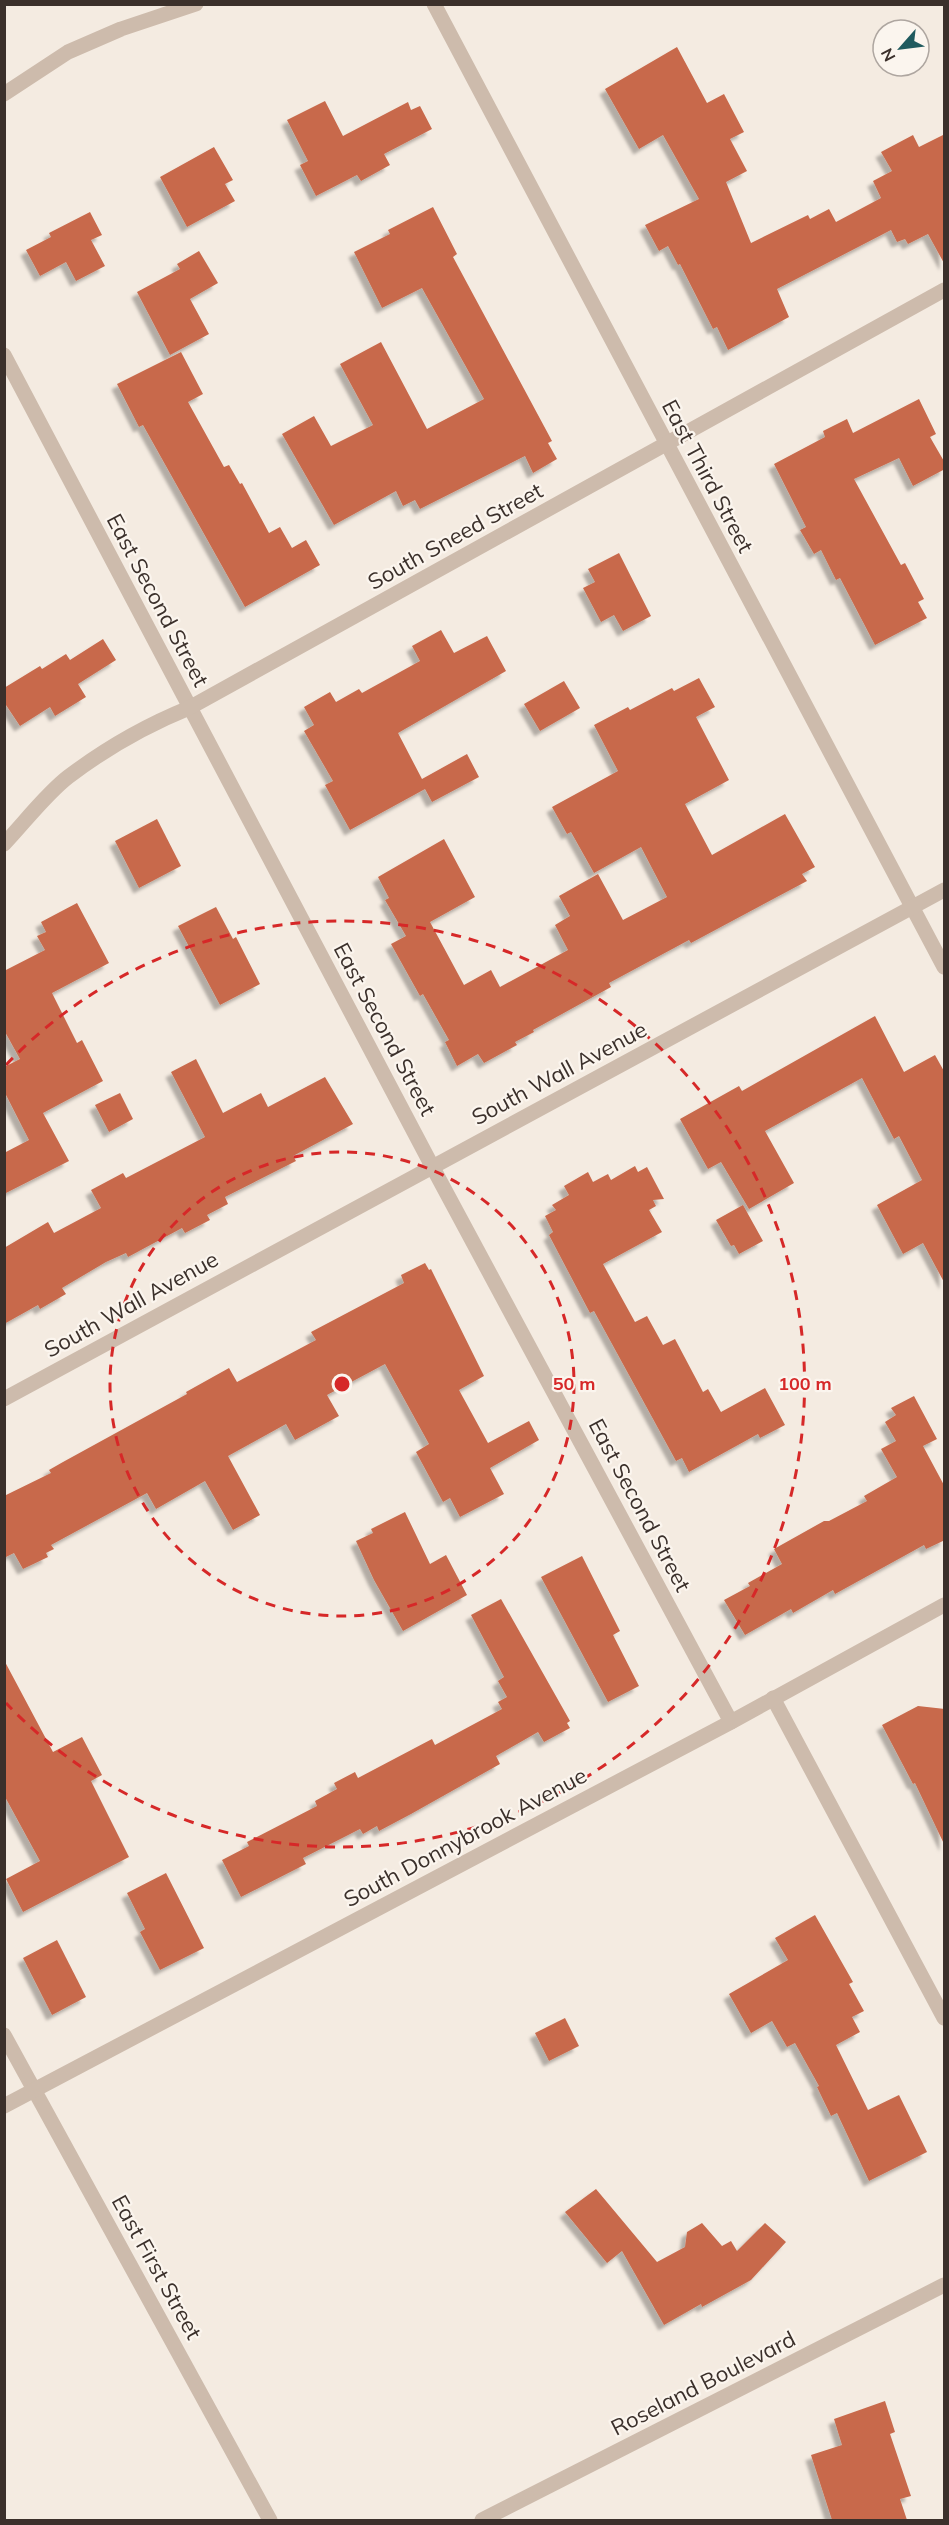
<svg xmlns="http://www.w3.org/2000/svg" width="949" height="2525" viewBox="0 0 949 2525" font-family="Mulish,sans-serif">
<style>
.building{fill:#c8694b;filter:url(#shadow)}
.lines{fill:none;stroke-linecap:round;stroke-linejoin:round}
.minor{stroke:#cdbbac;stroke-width:15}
.ring{fill:none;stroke:#d62828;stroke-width:3;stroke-dasharray:10 8}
.labels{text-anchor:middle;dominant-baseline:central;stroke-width:4.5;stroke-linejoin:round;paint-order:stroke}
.street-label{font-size:22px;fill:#3b302b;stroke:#fbf5ee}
.centre{fill:#d62828;stroke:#fbf5ee;stroke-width:3}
.ring-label{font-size:18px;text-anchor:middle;font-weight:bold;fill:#d62828;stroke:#fbf5ee;stroke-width:4.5;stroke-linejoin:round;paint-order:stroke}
</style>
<defs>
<filter id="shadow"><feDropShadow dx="-5.5" dy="5.5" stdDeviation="1.5" flood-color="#0004"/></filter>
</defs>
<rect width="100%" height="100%" fill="#f4ebe1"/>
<g class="building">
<path d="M677,47L707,103L724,94L744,132L730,139L747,171L726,182L751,243L808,215L810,219L829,209L836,222L881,198L873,181L892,171L881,152L913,135L919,147L945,134V265L928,234L908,244L905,239L897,242L891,230L777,289L789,317L728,350L717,327L713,329L680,264L678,265L668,246L659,251L645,225L699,199L663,135L639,149L605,89Z"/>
<path d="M325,101L343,136L408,102L411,110L420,106L432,129L384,154L390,165L361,181L357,175L316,196L300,165L308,161L287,120Z"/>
<path d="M214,147L233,180L225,184L235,201L187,227L160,177Z"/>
<path d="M433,207L457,254L453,257L552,441L548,443L557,459L533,473L525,456L420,509L415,500L403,506L396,491L334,525L282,434L314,416L331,446L373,425L340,364L381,342L427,429L484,399L422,288L382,308L354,252L390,234L388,230Z"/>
<path d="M90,212L102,235L91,240L105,266L76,281L66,262L40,276L26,250L51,237L49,233Z"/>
<path d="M199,251L218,283L190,299L209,334L170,355L137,292L180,269L177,264Z"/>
<path d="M181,352L203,394L188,402L224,467L229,465L240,484L242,483L269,533L280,527L292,548L306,540L320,565L245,607L143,425L139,427L117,384Z"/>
<path d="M919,399L936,434L930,437L945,463V469L913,486L899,458L854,479L901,565L905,563L924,599L918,602L927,618L875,645L840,578L836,580L821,550L814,554L800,530L806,527L774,464L825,437L823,431L847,419L853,433Z"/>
<path d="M619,553L651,616L623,631L614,615L601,622L583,588L595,582L588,569Z"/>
<path d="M441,630L454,653L487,636L506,671L398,733L422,779L467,754L479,777L432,802L425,789L350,830L325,785L333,781L304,731L314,725L304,707L330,692L336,702L359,689L362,693L420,661L412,646Z"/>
<path d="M103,639L116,660L78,684L86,697L55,716L50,707L20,726L4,702V688L40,666L42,669L66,654L70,660Z"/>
<path d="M699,678L715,707L696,717L729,780L685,804L712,855L785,814L815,867L802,874L807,881L691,943L689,940L609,983L611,987L533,1030L534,1032L515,1042L517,1045L484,1063L478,1054L457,1066L445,1042L449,1040L423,994L420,996L391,944L406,936L385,900L389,898L378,877L444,839L475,897L430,922L464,985L491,970L500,987L568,950L555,925L570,916L559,896L598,874L623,920L667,897L641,847L594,873L571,832L567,834L552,807L618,771L594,725L628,707L630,710L672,688L674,691Z"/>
<path d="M564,681L580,708L540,731L524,704Z"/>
<path d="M157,819L181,866L139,888L115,841Z"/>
<path d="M77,903L109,963L52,993L77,1043L82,1040L103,1081L43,1113L69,1161L4,1194V1153L29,1140L4,1091V1067L20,1059L4,1030V971L45,950L37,936L46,932L41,922Z"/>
<path d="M216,907L233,939L236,937L260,984L220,1005L178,926Z"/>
<path d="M875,1016L904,1072L935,1055L945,1073V1284L923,1243L903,1254L877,1205L922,1180L899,1136L894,1139L862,1078L765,1131L794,1183L749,1209L721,1162L708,1169L680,1119L739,1086L742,1091Z"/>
<path d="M196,1059L223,1113L261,1093L268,1107L325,1077L353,1124L293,1156L296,1161L225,1197L228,1204L207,1215L210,1220L185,1233L182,1228L128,1257L126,1253L106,1262L62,1288L66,1294L40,1309L38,1305L4,1324V1248L48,1222L54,1233L101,1208L91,1190L123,1173L126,1178L205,1137L171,1072Z"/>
<path d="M120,1093L133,1119L109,1132L95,1105Z"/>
<path d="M635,1166L638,1172L647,1167L664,1199L653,1200L656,1206L649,1210L662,1232L603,1264L635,1322L647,1316L663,1345L675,1339L703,1392L708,1389L721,1412L765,1388L785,1425L760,1438L758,1434L689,1472L682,1458L676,1461L594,1311L590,1313L549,1235L553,1232L545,1216L556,1210L552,1205L569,1195L564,1186L588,1172L593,1182L608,1174L611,1180Z"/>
<path d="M743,1205L763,1241L739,1254L734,1245L731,1246L716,1220Z"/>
<path d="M425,1263L429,1270L431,1269L484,1376L459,1390L488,1443L529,1421L539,1440L490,1468L504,1494L460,1517L450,1498L443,1502L416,1452L429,1444L385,1364L327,1395L339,1416L295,1440L286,1424L228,1456L260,1515L233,1530L205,1481L156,1509L147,1493L51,1545L54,1549L46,1553L48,1557L23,1569L14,1553L4,1558V1496L51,1473L49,1470L63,1462L187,1394L186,1392L229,1368L237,1382L316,1340L311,1332L404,1283L401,1275Z"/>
<path d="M914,1396L937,1439L923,1446L945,1487V1540L926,1549L924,1545L835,1594L833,1590L793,1613L791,1609L745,1635L724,1600L750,1586L748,1583L782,1564L774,1549L824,1521H829L867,1501L864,1496L897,1477L881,1449L896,1441L885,1422L896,1415L891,1408Z"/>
<path d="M405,1512L430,1564L446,1555L467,1595L403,1631L374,1580L356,1541L373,1533L371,1529Z"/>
<path d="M582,1556L620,1631L613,1635L639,1686L608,1702L541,1577Z"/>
<path d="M501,1599L570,1721L567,1723L570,1728L544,1742L538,1732L496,1756L500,1764L411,1814L379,1831L377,1826L363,1834L360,1829L303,1858L306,1864L241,1897L222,1860L249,1846L247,1842L317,1806L315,1801L337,1789L334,1783L355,1772L358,1778L432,1739L435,1745L502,1709L498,1702L507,1697L498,1681L504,1677L471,1615Z"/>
<path d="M4,1660L53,1752L82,1737L102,1775L91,1781L129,1857L23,1912L6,1879L40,1861L4,1795Z"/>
<path d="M918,1706L945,1709V1846L915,1783L913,1784L882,1725Z"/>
<path d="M166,1873L204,1948L160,1970L140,1932L145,1929L127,1893Z"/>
<path d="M815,1915L853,1982L849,1984L864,2011L852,2017L860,2032L836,2045L868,2110L899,2095L927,2152L869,2181L837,2113L831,2116L817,2087L819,2086L795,2043L787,2047L772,2021L751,2033L729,1994L788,1960L775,1938Z"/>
<path d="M57,1940L86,1997L52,2015L23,1958Z"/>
<path d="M565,2018L579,2046L549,2061L535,2033Z"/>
<path d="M596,2189L657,2262L685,2247L687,2232L702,2223L722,2246L731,2241L737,2251L765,2223L786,2242L751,2280L702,2307L701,2304L664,2325L622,2251L607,2263L565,2212Z"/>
<path d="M885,2401L895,2432L890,2434L911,2496L900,2499L907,2520H832L811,2455L842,2445L834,2419Z"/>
</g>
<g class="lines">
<g class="minor">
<path d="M434,4L944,967"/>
<path d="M4,94L68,52L121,29L196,4"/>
<path d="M4,355L432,1166L731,1722"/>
<path d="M4,844C24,823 46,794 68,777C105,749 147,725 189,708L944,290"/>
<path d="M4,1399L944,890"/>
<path d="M773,1698L944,2018"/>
<path d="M4,2035L270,2520"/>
<path d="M4,2106L731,1722L944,1605"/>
<path d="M482,2520L944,2285"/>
</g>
</g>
<g class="ring">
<circle cx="342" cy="1384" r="232"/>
<path d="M6 1065A463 463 0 1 1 6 1703"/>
</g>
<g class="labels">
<g class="street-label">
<text transform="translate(708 476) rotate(62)">East Third Street</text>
<text transform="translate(455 536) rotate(-29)">South Sneed Street</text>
<text transform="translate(158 600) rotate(62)">East Second Street</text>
<text transform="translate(385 1029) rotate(62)">East Second Street</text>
<text transform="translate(559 1073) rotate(-28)">South Wall Avenue</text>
<text transform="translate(131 1304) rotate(-29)">South Wall Avenue</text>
<text transform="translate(640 1505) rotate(62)">East Second Street</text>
<text transform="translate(465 1837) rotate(-28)">South Donnybrook Avenue</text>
<text transform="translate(157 2267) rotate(61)">East First Street</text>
<text transform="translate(703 2383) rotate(-27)">Roseland Boulevard</text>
</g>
</g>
<circle cx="342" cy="1384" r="9" class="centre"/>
<g class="ring-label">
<text x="574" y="1390">50 m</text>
<text x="805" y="1390">100 m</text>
</g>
<rect width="949" height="2525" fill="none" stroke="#3b302b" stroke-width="12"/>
<g transform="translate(901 48) rotate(242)"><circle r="28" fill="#fbf5ee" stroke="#aea6a0" stroke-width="1.5"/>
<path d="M0-4.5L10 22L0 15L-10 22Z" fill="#1f5a5e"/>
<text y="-9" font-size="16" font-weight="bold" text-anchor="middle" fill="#3b302b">N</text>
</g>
</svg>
